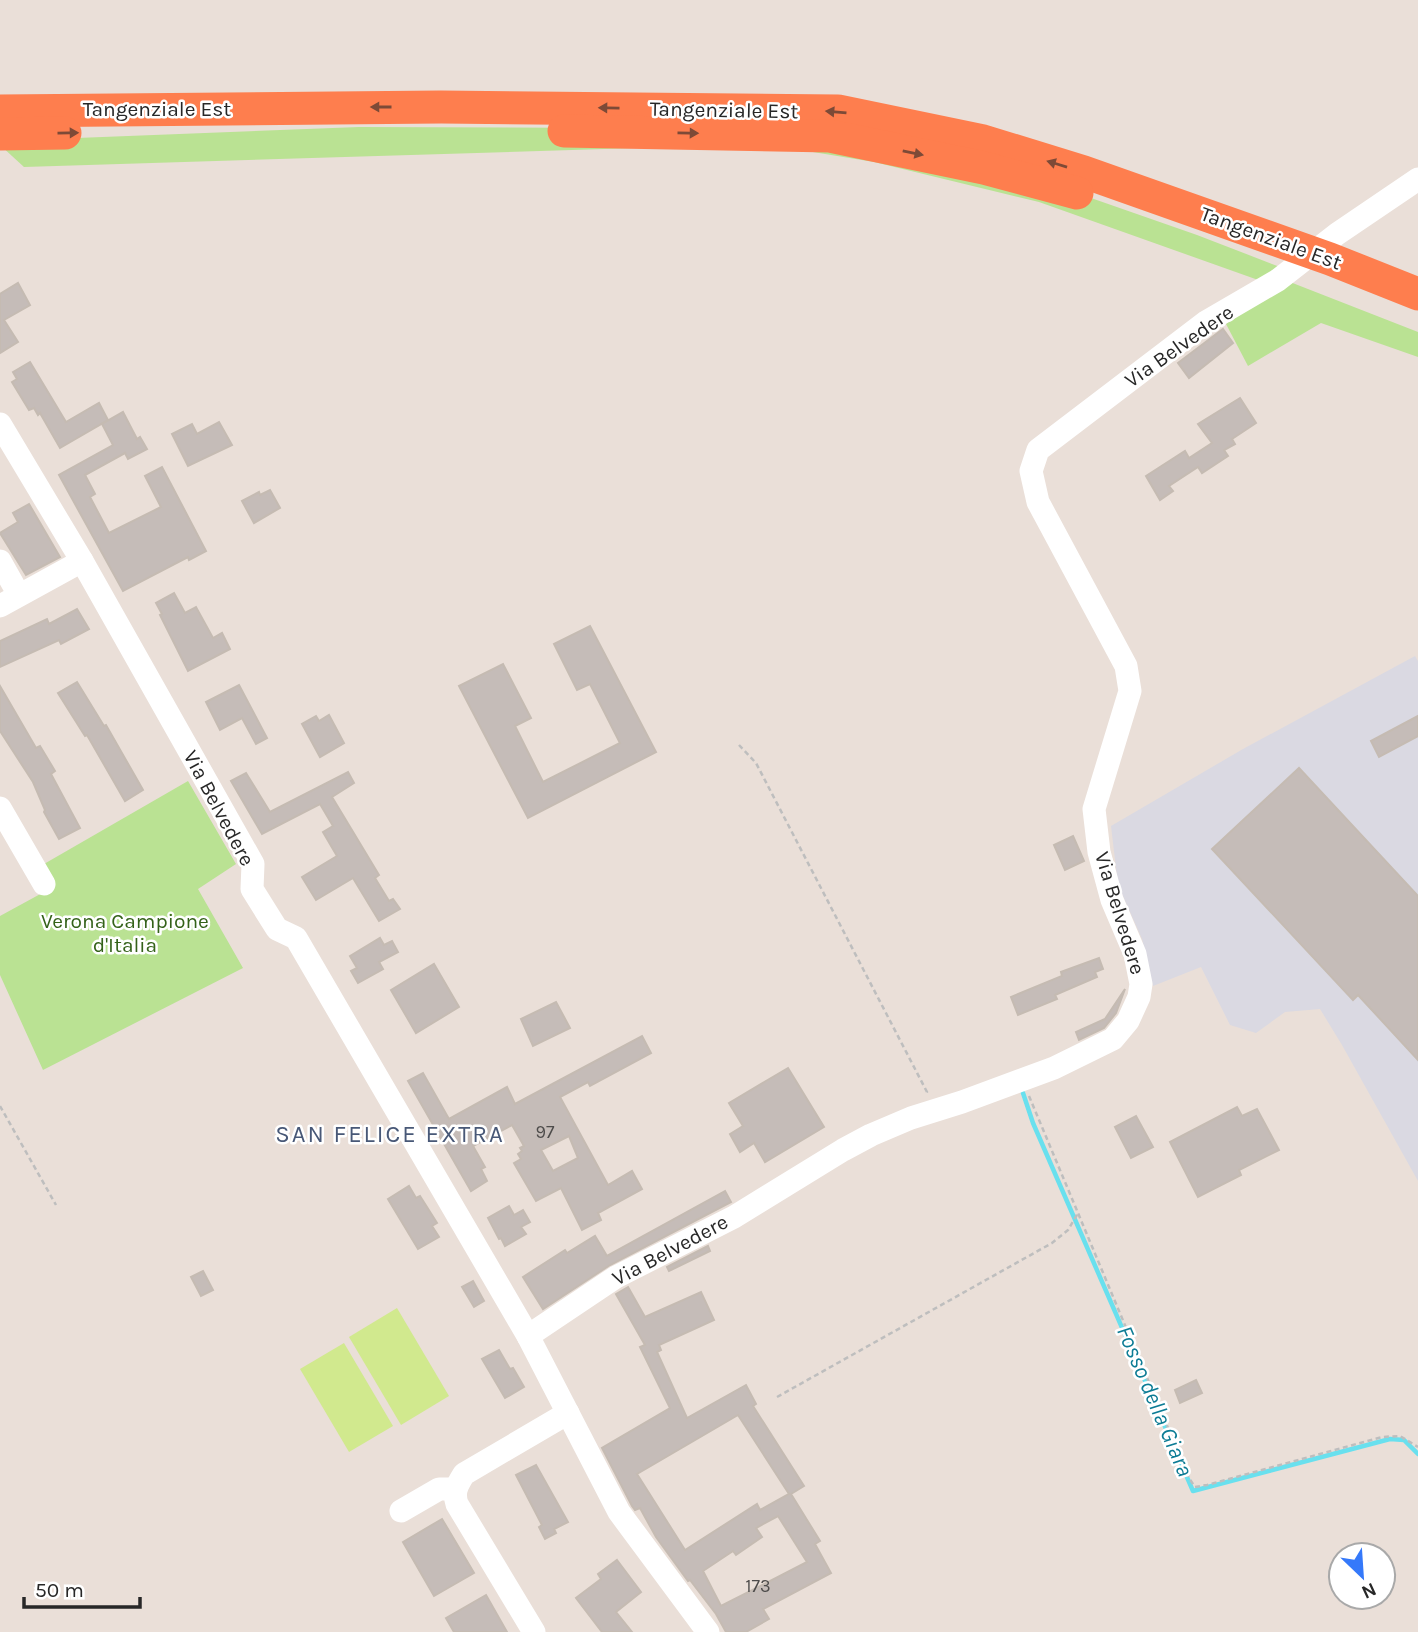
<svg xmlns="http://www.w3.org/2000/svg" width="1418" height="1632" viewBox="0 0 1418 1632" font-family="Karla,sans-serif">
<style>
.industrial{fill:#dad9e2}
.green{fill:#bae293}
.pitch{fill:#d1e98e}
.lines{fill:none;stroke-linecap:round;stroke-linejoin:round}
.stream{stroke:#69e0ee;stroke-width:4.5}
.building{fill:#c5bcb8;stroke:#c5bbb2;stroke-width:2;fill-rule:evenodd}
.path{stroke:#bebebe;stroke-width:2.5;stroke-dasharray:5 3.5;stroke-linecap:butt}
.minor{stroke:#fff;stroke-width:23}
.highway{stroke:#fe7e4e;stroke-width:33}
.oneway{fill:#7d4a37}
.labels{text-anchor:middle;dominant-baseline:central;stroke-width:5;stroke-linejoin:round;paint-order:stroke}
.number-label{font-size:18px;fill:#4e4c4b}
.street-label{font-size:21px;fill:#272727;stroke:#fff}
.park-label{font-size:21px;fill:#346219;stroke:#fff}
.water-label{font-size:23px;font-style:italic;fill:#0d7c95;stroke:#fff}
.quarter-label{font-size:24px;letter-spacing:2px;fill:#485877;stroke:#fff}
</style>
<rect width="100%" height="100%" fill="#eadfd8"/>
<path class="industrial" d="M1415,656L1418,661V1181L1342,1045L1320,1009L1285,1012L1256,1033L1230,1025L1201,967L1153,986L1142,939L1118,885L1111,826L1243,749Z"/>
<g class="green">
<path d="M359,127L608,128L793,134L1028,176L1197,235L1280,267L1261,281L1039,202L874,162L764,144L24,167L0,145V141Z"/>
<path d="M1290,282L1418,332V357L1321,323L1248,366L1226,324Z"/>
<path d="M188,781L236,864L198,889L243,968L43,1070L0,975V916L55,886L44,864Z"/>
</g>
<g class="pitch">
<path d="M397,1308L449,1396L401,1425L349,1337Z"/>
<path d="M344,1343L393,1426L349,1452L300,1369Z"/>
</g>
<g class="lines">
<path class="stream" d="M1023,1093L1033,1123L1193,1491L1390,1439L1404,1440L1418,1454"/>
</g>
<g class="building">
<path d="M18,283L30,305L4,320L18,342L0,353V294Z"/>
<path d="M1223,329L1233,343L1189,378L1178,363Z"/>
<path d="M30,362L66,422L99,403L108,420L60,448L40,413L38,415L34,408L29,410L12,382L17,379L13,372Z"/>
<path d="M1240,398L1256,423L1232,439L1235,444L1224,450L1228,456L1202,473L1198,467L1169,486L1173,491L1160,500L1146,476L1185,451L1189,458L1212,443L1198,424Z"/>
<path d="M123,412L137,439L140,437L147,449L128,459L125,453L85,475L95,494L90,497L109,533L161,507L145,476L162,467L206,551L189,560L188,557L123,591L59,475L113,445L102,424Z"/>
<path d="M219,422L232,445L188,466L172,434L192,424L197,434Z"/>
<path d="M270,490L280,508L254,523L242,501L259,492L260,495Z"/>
<path d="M29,504L60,557L26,575L0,533L18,522L13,513Z"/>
<path d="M174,593L185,613L196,607L213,638L222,633L230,649L188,671L160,615L162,614L156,603Z"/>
<path d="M77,609L89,629L61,644L59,640L0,667V641L47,619L49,624Z"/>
<path d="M590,626L656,752L528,818L459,686L503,664L531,718L515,726L543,782L620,743L590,684L577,690L554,644Z"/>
<path d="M77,682L104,726L106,725L143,790L125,801L87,735L85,736L58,693Z"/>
<path d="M239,685L267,738L256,744L242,718L220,730L206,702Z"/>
<path d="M0,686L36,748L40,746L55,771L51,774L80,828L59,839L44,812L45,810L33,782L0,731Z"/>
<path d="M329,715L344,743L320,757L302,724L316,716L319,721Z"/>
<path d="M1418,716V736L1379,757L1371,741Z"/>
<path d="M1299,768L1418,896V1060L1358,995L1353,1000L1212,849Z"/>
<path d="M348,772L354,783L332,797L379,875L375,878L389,901L393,899L400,909L379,921L353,878L316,900L302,877L337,856L323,832L333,826L320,804L262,834L231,781L246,773L270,812Z"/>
<path d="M1073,836L1084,861L1065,870L1054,845Z"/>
<path d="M380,938L384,945L392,941L398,952L379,962L383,969L358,983L351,971L357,968L350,956Z"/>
<path d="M1099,958L1103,969L1095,972L1097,977L1055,995L1057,999L1018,1015L1011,997L1062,976L1061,972Z"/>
<path d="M434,964L459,1007L416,1033L391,990Z"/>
<path d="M1125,989L1116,1013L1104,1028L1079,1040L1076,1032L1105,1019Z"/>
<path d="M556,1002L570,1028L533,1046L521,1019Z"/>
<path d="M642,1036L651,1053L590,1086L588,1082L560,1097L608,1185L632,1171L642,1189L598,1213L601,1220L582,1230L561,1188L536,1201L514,1163L521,1159L518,1154L522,1151L520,1148L524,1146L512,1125L473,1146L485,1167L481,1169L487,1181L471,1191L408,1081L423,1073L449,1119L507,1087L515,1104ZM569,1136L578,1158L553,1171L541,1150Z"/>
<path d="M788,1068L824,1127L765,1162L754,1143L740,1152L730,1134L743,1126L729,1103Z"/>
<path d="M1237,1107L1242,1116L1257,1109L1279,1150L1239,1170L1241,1175L1198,1197L1170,1142Z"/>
<path d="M1136,1116L1153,1147L1131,1158L1115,1127Z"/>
<path d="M409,1186L416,1198L420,1196L437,1223L432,1226L439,1237L418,1249L388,1199Z"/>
<path d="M725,1191L731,1202L610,1265L543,1309L523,1277L565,1250L567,1253L595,1236L607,1256Z"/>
<path d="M509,1206L514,1215L523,1210L530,1222L521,1227L526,1234L505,1246L501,1238L499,1239L488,1218Z"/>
<path d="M708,1246L710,1251L669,1271L667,1267Z"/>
<path d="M203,1271L213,1290L201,1296L191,1277Z"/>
<path d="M473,1281L484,1301L474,1307L462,1287Z"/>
<path d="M628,1287L645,1317L701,1292L714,1320L659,1345L661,1350L657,1352L687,1418L746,1385L756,1404L753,1406L804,1486L791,1494L820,1541L815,1544L831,1573L763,1609L769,1619L746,1632H726L716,1614L690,1580L688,1581L656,1537L640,1508L635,1510L632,1506L602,1448L670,1408L640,1347L645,1345L616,1294ZM738,1415L789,1494L760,1510L757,1504L685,1550L637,1474ZM778,1516L807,1562L721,1606L703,1571L733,1551L736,1555L762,1537L756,1528Z"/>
<path d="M499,1350L510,1369L513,1368L524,1387L505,1398L482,1359Z"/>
<path d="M1196,1380L1202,1393L1180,1403L1175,1390Z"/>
<path d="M536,1465L568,1522L554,1529L556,1533L545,1539L539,1527L542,1525L516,1475Z"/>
<path d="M442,1519L474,1573L434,1596L403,1542Z"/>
<path d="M617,1560L641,1592L616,1612L632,1632H602L576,1598L601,1579L598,1574Z"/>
<path d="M486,1595L507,1632H454L446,1618Z"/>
</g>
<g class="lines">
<g class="path">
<path d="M739,745L756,763L927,1092L925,1095"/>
<path d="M1029,1096L1189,1478L1195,1487L1207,1485L1382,1437L1400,1436L1418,1447"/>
<path d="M0,1106L56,1205"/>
<path d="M777,1397L1052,1243L1068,1230L1078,1213"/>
</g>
<g class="minor">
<path d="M0,424L82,561L253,864L252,889L277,929L296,938L528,1336L619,1512L708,1632"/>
<path d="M0,561L19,595"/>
<path d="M0,606L82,561"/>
<path d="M0,808L44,884"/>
<path d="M528,1336L616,1277L734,1217L843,1150L871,1135L911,1118L962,1102L1054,1068L1113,1039L1128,1021L1139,997L1141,984L1135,954L1112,900L1099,852L1094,809L1130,691L1126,666L1038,502L1031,471L1038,450L1206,322L1278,280L1337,234L1418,179"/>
<path d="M401,1511L439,1489H456"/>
<path d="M534,1632L457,1504C453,1492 457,1485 464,1474L568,1413"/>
</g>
<g class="highway">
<path d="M0,111L441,107L838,111L983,141L1084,172L1330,259L1418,294"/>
<path d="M564,131L830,136L984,168L1077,193"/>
<path d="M0,134L65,133"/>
</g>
</g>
<defs><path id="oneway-solid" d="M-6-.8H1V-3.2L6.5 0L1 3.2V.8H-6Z" transform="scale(1.75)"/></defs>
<g class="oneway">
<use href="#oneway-solid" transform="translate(381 107) rotate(180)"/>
<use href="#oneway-solid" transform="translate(609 108) rotate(-179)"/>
<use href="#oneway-solid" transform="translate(836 112) rotate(-175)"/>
<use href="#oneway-solid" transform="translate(68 133) rotate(-1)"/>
<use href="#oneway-solid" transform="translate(688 133) rotate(1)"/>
<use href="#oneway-solid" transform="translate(913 153) rotate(12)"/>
<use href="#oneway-solid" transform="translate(1057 164) rotate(-163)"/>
</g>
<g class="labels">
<g class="number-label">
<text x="545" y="1132">97</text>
<text x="758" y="1586">173</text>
</g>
<g class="street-label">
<text x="157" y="109">Tangenziale Est</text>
<text transform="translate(724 110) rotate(1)">Tangenziale Est</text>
<text transform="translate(1271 238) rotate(20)">Tangenziale Est</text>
<text transform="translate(1179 346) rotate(-35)">Via Belvedere</text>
<text transform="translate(219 808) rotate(62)">Via Belvedere</text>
<text transform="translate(1120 913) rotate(73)">Via Belvedere</text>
<text transform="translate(670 1250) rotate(-28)">Via Belvedere</text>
</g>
<g class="park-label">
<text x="125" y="921">Verona Campione<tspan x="125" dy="24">d'Italia</tspan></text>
</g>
<g class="water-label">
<text transform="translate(1155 1401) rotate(67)">Fosso della Giara</text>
</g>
<g class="quarter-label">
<text x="390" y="1134">SAN FELICE EXTRA</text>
</g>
</g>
<g transform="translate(1362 1576) rotate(155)"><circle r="33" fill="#ffffff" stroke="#a9a9a9" stroke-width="2"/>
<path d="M0-5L12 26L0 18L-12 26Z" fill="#3579fa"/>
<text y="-10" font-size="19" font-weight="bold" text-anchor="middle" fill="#272727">N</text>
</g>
<path d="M24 1597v10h116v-10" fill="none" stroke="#272727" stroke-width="3.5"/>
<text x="35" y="1597" font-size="21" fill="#272727" stroke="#ffffff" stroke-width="5" paint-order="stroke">50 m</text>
</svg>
